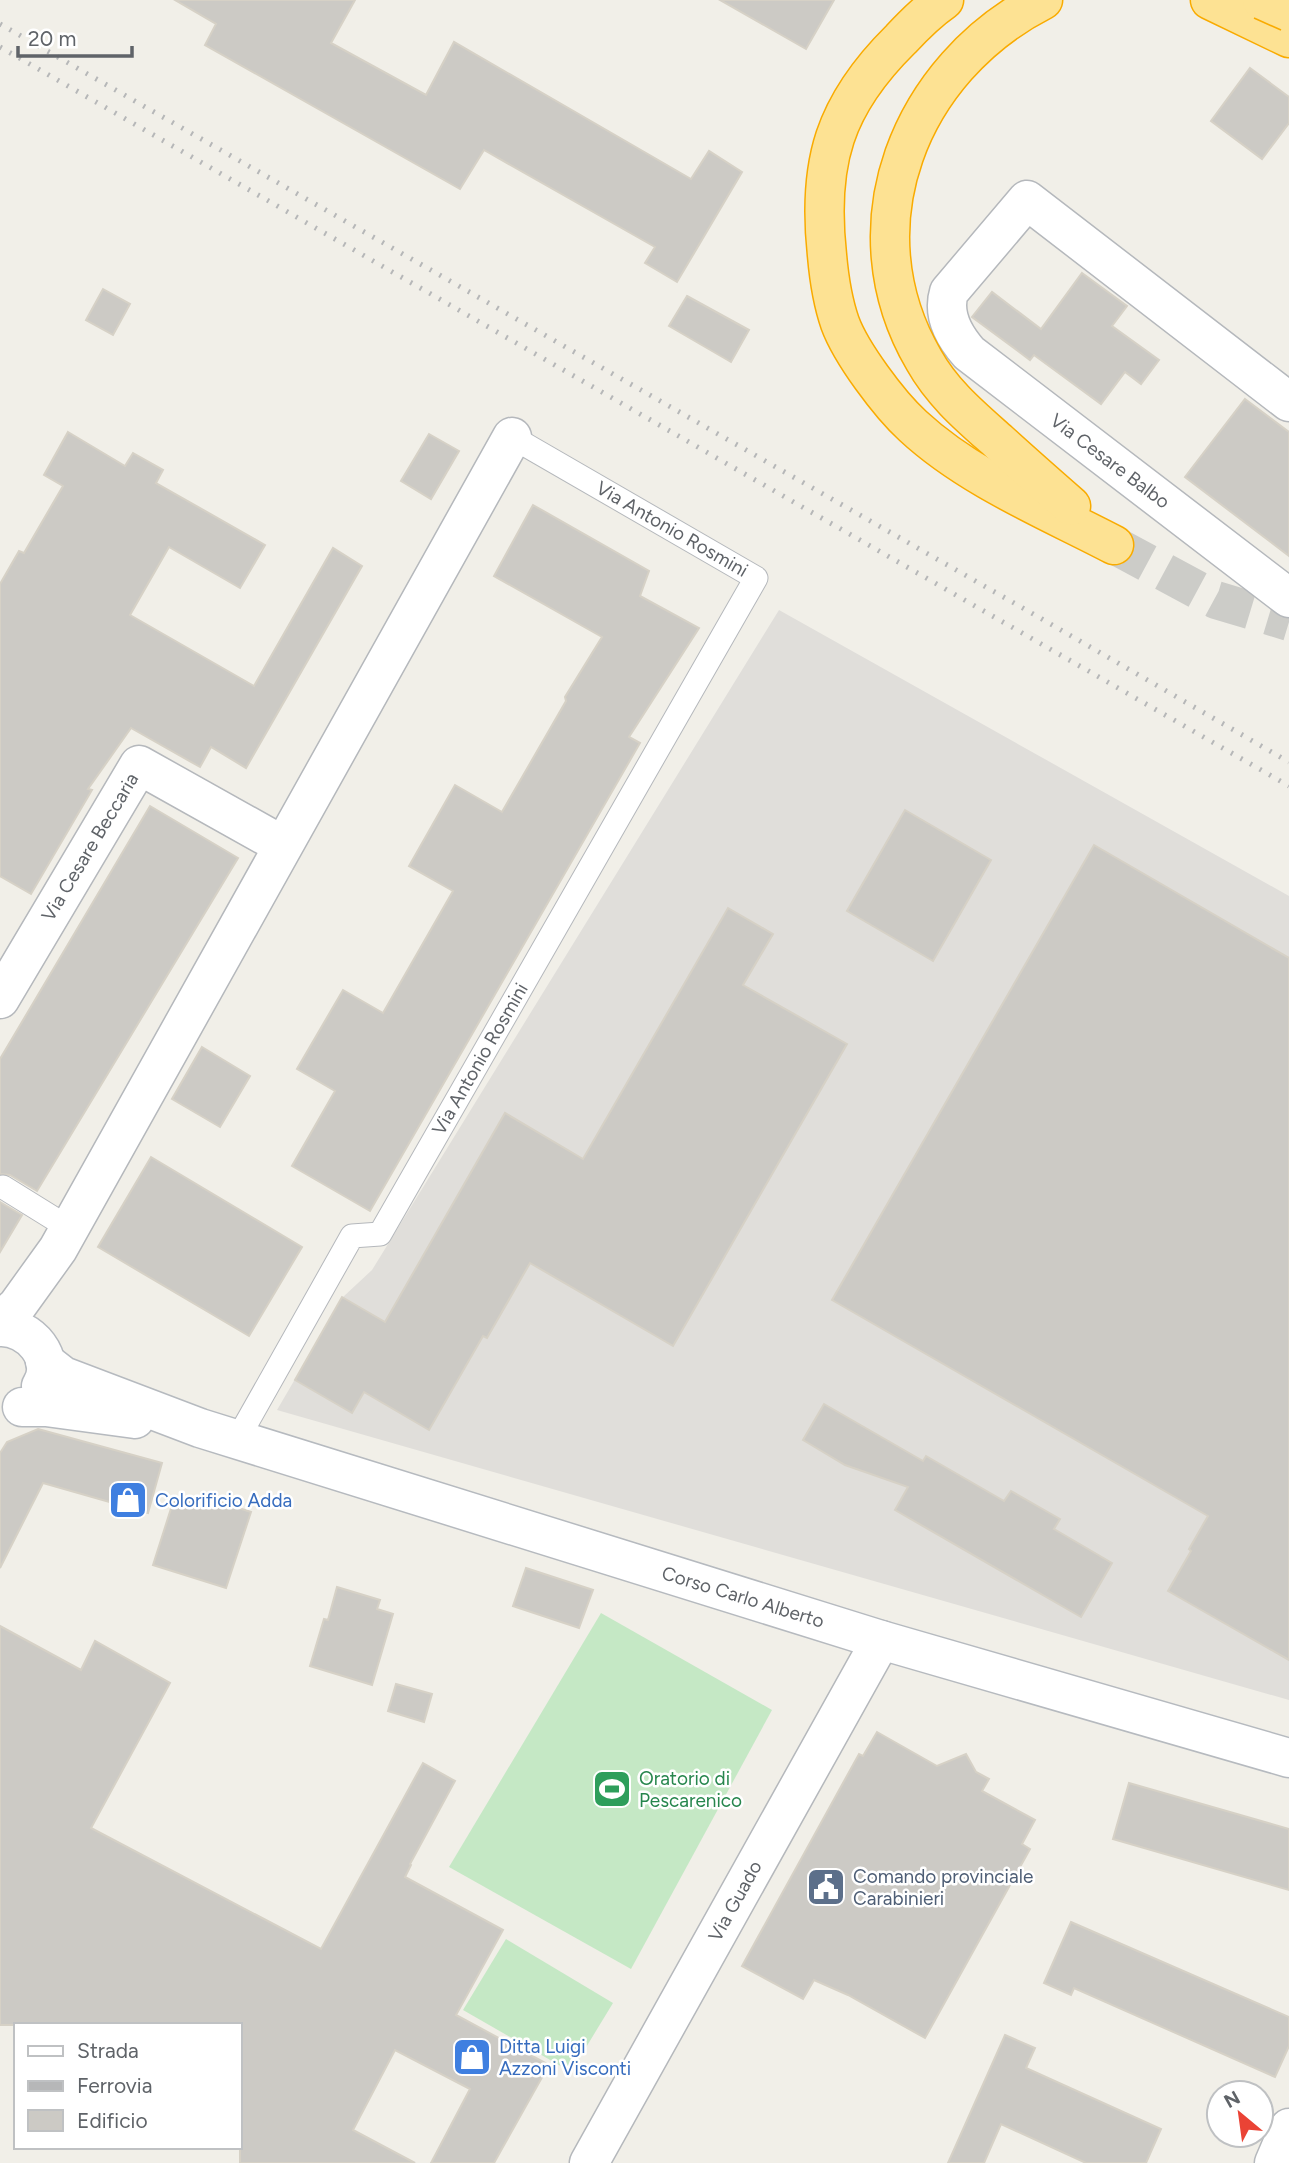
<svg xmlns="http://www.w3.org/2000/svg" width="1289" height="2163" viewBox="0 0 1289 2163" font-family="Figtree,sans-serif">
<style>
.industrial{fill:#e0deda}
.pitch{fill:#c5e8c5}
.building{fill:#cccac5;stroke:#d6d1c6;stroke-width:2}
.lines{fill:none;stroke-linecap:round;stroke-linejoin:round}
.highway-tunnel{stroke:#ccccc8;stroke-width:38;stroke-dasharray:38 19;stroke-linecap:butt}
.lane-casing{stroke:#b5b8bc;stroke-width:25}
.street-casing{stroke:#b5b8bc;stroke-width:41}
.secondary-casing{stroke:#b6babf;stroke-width:41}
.highway-casing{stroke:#f9ab00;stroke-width:41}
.lane{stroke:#fff;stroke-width:23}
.street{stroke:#fff;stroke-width:38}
.secondary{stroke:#fff;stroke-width:38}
.highway{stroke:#fde293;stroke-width:38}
.rail{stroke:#b6b7b8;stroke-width:5;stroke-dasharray:2 9;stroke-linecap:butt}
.highway-bridge-casing{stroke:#f9ab00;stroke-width:41;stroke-linecap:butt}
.highway-bridge{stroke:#fde293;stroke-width:38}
.labels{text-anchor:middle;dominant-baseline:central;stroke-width:5;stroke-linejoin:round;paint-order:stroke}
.street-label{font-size:19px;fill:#5f6368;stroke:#fff}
.shop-label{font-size:19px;fill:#366cbe;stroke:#fff;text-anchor:start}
.leisure-label{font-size:19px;fill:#27864d;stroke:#fff;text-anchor:start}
.service-label{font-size:19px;fill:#4e5e75;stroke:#fff;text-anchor:start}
</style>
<rect width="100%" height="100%" fill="#f1efe8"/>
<path class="industrial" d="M779,610L1289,896V1700L277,1410L343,1297L372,1270Z"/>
<g class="pitch">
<path d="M601,1613L772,1710L631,1969L449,1867Z"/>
<path d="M506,1939L613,2003L571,2072L463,2010Z"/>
</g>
<g class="building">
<path d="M175,0H355L331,43L426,95L454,42L691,179L709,151L742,172L677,282L645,263L655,247L484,150L460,189L205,45L216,24Z"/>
<path d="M720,0H834L806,49Z"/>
<path d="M1250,68L1289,97V123L1262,159L1211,121Z"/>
<path d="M1082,273L1127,306L1112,326L1159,360L1141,384L1125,372L1101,404L1034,355L1030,360L972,317L992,292L1041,329Z"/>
<path d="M103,289L130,304L113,335L86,320Z"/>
<path d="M687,296L749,330L731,362L669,326Z"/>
<path d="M1245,399L1289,432V556L1185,477Z"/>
<path d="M68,432L125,466L133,453L163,470L156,483L265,545L240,588L169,547L130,615L254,686L333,548L362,566L246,768L211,747L200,767L131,728L88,789L92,790L31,894L0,876V584L19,551L24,553L63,486L44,475Z"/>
<path d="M429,434L459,451L431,499L401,481Z"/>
<path d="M533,505L649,571L640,596L699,628L629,737L640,743L370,1211L292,1166L335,1091L297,1069L343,990L383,1013L453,891L409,866L455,785L502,812L566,701L565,697L602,637L494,576Z"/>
<path d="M150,806L238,858L37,1191L10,1175L0,1174V1059Z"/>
<path d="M905,810L991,860L933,961L847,911Z"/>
<path d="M1094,845L1289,958V1660L1168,1591L1191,1551L1189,1549L1208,1516L832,1300Z"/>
<path d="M728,908L773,934L743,985L847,1044L673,1346L530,1263L487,1338L483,1336L429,1430L364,1392L352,1413L295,1380L342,1297L385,1322L505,1113L583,1159Z"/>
<path d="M202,1047L250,1076L220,1127L172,1099Z"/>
<path d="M151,1157L302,1247L249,1336L98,1247Z"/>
<path d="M0,1202L22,1215L0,1252Z"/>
<path d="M824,1404L923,1461L926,1456L1004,1501L1011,1491L1060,1519L1054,1529L1112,1563L1081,1617L895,1510L908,1487L845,1465L803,1440Z"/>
<path d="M38,1429L162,1463L148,1513L43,1483L0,1568V1453L7,1442Z"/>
<path d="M175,1496L209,1506L211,1499L251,1512L226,1588L153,1565Z"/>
<path d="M526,1568L593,1590L579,1628L513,1606Z"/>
<path d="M337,1587L380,1600L377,1609L393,1614L372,1685L310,1666L324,1619L328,1620Z"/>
<path d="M0,1626L81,1670L95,1641L170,1683L91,1828L321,1949L423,1763L455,1781L410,1864L411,1865L405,1877L503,1930L456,2015L549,2065L494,2163H431L470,2089L395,2050L353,2130L415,2163H240V2025H0Z"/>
<path d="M396,1684L432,1694L424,1722L388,1711Z"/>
<path d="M877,1732L937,1766L966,1754L976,1772L989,1779L982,1791L1035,1820L1022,1844L1030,1849L925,2038L848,1995L814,1980L803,1999L742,1966L859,1754L863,1756Z"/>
<path d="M1129,1783L1289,1829V1890L1113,1839Z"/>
<path d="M1071,1922L1289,2017V2046L1275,2077L1074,1988L1071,1995L1044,1983Z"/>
<path d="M1005,2035L1035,2048L1026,2068L1161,2129L1146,2163H1086L1001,2124L984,2163H948Z"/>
</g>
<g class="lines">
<path class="highway-tunnel" d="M1114,545L1216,600L1289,622"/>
<defs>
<g id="lane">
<path d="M3,1187L69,1228"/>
<path d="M237,1440L352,1236L380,1234L756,578L512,437"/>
</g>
<g id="street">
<path d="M1289,402L1027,200L949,292C942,315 954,336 969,353L1289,598"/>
<path d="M0,999L139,765L282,845"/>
<path d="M0,1321L17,1306L58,1249L512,437"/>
<path d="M589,2163L881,1640"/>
<path d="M1274,2163L1289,2128"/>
</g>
<g id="secondary">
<path d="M0,1327C30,1326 58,1359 41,1386"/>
<path d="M45,1362L63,1376L200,1428L881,1640L1289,1758"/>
<path d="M22,1407H46L135,1419"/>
</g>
<g id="highway">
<path d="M944,0C928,11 914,25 901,39C834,105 817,163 827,255C829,278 832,300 840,323C851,353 889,404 913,426C969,478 1047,510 1114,545"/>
<path d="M1043,0C909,68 846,227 924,360C943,394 971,417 999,442C1023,464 1047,485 1071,506"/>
<path d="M1210,0L1289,38"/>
</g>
</defs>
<use href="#lane" class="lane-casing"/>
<use href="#street" class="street-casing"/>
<use href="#secondary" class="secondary-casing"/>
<use href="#highway" class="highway-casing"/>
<use href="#lane" class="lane"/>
<use href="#street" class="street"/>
<use href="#secondary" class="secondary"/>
<use href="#highway" class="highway"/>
<g class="rail">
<path d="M0,24L1042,619L1289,762"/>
<path d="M0,47L1289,786"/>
</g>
<defs>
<path id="highway-bridge" d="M1262,0L1289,12"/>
</defs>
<use href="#highway-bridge" class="highway-bridge-casing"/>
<use href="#highway-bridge" class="highway-bridge"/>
</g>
<defs>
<symbol id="shop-square" viewBox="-11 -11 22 22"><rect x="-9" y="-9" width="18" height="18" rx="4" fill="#3f7fe0" stroke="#fff"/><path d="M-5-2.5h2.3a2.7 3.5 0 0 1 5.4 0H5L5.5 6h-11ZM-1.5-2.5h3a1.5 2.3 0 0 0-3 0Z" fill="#fff"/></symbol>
<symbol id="stadium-square" viewBox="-11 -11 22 22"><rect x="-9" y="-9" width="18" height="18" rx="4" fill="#2e9e5b" stroke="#fff"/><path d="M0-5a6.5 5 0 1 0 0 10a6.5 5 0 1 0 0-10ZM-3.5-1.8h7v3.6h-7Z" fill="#fff"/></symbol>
<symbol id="civic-square" viewBox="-11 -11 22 22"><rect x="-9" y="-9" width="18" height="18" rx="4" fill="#5c6f8a" stroke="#fff"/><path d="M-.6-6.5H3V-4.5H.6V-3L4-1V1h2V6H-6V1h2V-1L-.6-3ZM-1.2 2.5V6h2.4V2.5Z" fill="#fff"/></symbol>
</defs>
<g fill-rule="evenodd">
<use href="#shop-square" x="106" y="1478" width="44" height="44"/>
<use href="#stadium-square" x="590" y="1767" width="44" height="44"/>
<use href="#civic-square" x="804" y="1865" width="44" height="44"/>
<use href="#shop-square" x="450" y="2035" width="44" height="44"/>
</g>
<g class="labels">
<g class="street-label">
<text transform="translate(1110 461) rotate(37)">Via Cesare Balbo</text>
<text transform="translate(672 529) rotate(30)">Via Antonio Rosmini</text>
<text transform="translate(90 847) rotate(-59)">Via Cesare Beccaria</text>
<text transform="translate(480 1059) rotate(-60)">Via Antonio Rosmini</text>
<text transform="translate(743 1597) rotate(17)">Corso Carlo Alberto</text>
<text transform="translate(735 1901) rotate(-61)">Via Guado</text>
</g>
<g class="shop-label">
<text x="155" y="1500">Colorificio Adda</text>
<text x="499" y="2046">Ditta Luigi<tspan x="499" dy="22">Azzoni Visconti</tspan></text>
</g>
<g class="leisure-label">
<text x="639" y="1778">Oratorio di<tspan x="639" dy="22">Pescarenico</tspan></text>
</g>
<g class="service-label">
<text x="853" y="1876">Comando provinciale<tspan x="853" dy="22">Carabinieri</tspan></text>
</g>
</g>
<rect x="14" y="2023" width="228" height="126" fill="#ffffff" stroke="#bfc1c3" stroke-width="2"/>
<rect x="28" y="2046" width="35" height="10" fill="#ffffff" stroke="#bfc1c3" stroke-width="2"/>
<text x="77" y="2058" font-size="21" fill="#5f6368">Strada</text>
<rect x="28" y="2081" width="35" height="10" fill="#b6b7b8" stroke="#bfc1c3" stroke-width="2"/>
<text x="77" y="2093" font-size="21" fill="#5f6368">Ferrovia</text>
<rect x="28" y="2110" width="35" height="21" fill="#cccac5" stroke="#bfc1c3" stroke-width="2"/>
<text x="77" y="2128" font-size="21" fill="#5f6368">Edificio</text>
<g transform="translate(1240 2114) rotate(331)"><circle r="33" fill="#ffffff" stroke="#bfc1c3" stroke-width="2"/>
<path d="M0-5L12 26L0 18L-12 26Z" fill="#ea4335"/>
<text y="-10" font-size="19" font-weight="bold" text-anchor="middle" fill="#5f6368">N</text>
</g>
<path d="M18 46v10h114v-10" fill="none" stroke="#5f6368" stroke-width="3.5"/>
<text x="28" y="46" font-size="21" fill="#5f6368" stroke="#ffffff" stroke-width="5" paint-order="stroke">20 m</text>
</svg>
